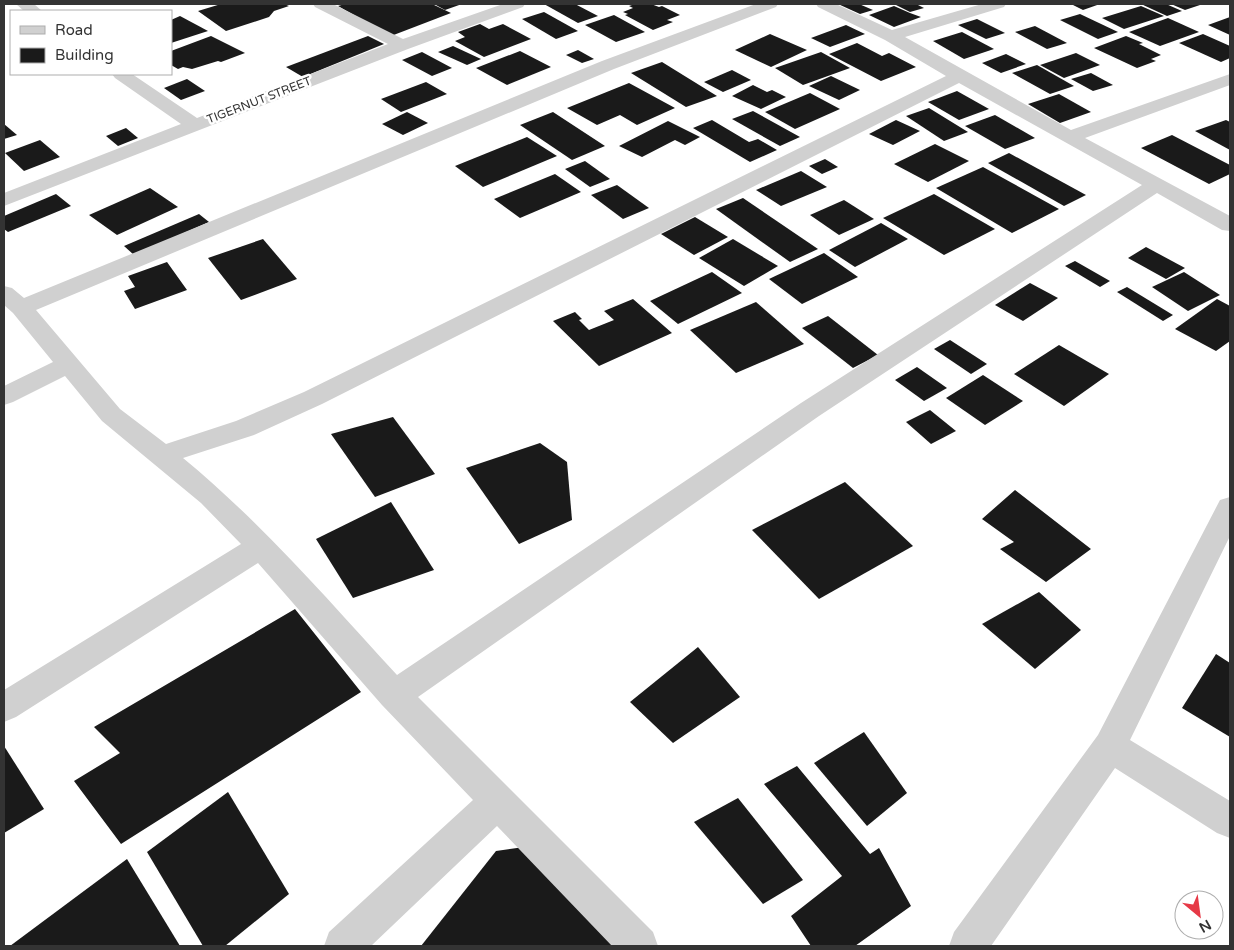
<svg xmlns="http://www.w3.org/2000/svg" width="1234" height="950" viewBox="0 0 1234 950" font-family="'Varela Round',sans-serif">
<style>
.building{fill:#1a1a1a}
.lines{fill:none;stroke-linecap:round;stroke-linejoin:round}
.minor{fill:#d0d0d0;fill-rule:evenodd}
.labels{text-anchor:middle;dominant-baseline:central;stroke-width:5;stroke-linejoin:round;paint-order:stroke}
.far-street-label{font-size:12px;fill:#333;stroke:#fff}
</style>
<rect width="100%" height="100%" fill="#fff"/>
<g class="building">
<path d="M221,4H284L289,6L274,11L269,17L226,31L198,11Z"/>
<path d="M345,4H432L451,13L391,36L338,6Z"/>
<path d="M434,4H462L445,10Z"/>
<path d="M544,4H575L598,16L578,23Z"/>
<path d="M635,4H651L659,7L662,6L680,15L667,20L673,22L653,30L625,15L628,14L623,12L633,8L629,6Z"/>
<path d="M838,4H859L873,10L860,14Z"/>
<path d="M894,4H916L924,8L910,12Z"/>
<path d="M1071,4H1100L1083,10Z"/>
<path d="M1141,4H1166L1182,11L1167,16Z"/>
<path d="M1171,4H1203L1185,10Z"/>
<path d="M894,6L910,13L921,17L894,27L869,15Z"/>
<path d="M1141,6L1164,16L1124,29L1102,18Z"/>
<path d="M544,12L578,31L556,39L522,19Z"/>
<path d="M1080,14L1118,32L1098,39L1060,20Z"/>
<path d="M614,15L645,32L616,42L585,25Z"/>
<path d="M180,16L208,31L171,43V20Z"/>
<path d="M1230,17V35L1208,25Z"/>
<path d="M1168,18L1199,32L1160,46L1129,32Z"/>
<path d="M977,19L1005,33L986,39L958,25Z"/>
<path d="M480,24L489,29L503,24L531,39L484,57L455,41L465,37L458,32Z"/>
<path d="M846,25L865,34L830,47L811,38Z"/>
<path d="M1035,26L1067,43L1047,49L1015,32Z"/>
<path d="M962,32L994,49L964,59L933,41Z"/>
<path d="M770,34L807,50L771,67L735,50Z"/>
<path d="M1203,34L1230,46V58L1221,62L1179,43Z"/>
<path d="M211,36L245,53L221,62L218,61L192,69L183,67L178,69L171,65V51Z"/>
<path d="M368,36L384,44L303,77L286,67Z"/>
<path d="M1126,36L1143,43L1139,44L1161,55L1151,59L1156,61L1137,68L1094,48Z"/>
<path d="M857,43L882,56L889,53L916,67L881,81L829,54Z"/>
<path d="M453,46L481,59L467,65L438,52Z"/>
<path d="M578,50L594,59L582,63L566,55Z"/>
<path d="M520,51L551,67L507,85L476,68Z"/>
<path d="M422,52L452,68L432,76L402,60Z"/>
<path d="M821,52L850,68L803,85L775,68Z"/>
<path d="M1076,53L1100,65L1064,78L1040,65Z"/>
<path d="M1006,54L1026,64L1001,73L982,63Z"/>
<path d="M662,62L717,96L686,107L631,73Z"/>
<path d="M1037,65L1074,86L1050,94L1012,73Z"/>
<path d="M732,70L751,80L723,92L704,82Z"/>
<path d="M1091,73L1113,85L1093,91L1071,79Z"/>
<path d="M831,76L860,90L839,100L809,86Z"/>
<path d="M187,79L205,91L181,100L164,88Z"/>
<path d="M426,82L447,94L401,112L381,99Z"/>
<path d="M629,83L675,108L637,125L620,115L597,125L567,108Z"/>
<path d="M753,85L767,92L772,90L786,97L761,109L732,96Z"/>
<path d="M957,91L989,109L959,120L928,102Z"/>
<path d="M810,93L840,109L795,129L765,112Z"/>
<path d="M1059,94L1091,112L1060,123L1028,104Z"/>
<path d="M929,108L968,132L944,141L906,116Z"/>
<path d="M753,111L800,137L780,146L732,119Z"/>
<path d="M407,112L428,123L403,135L382,124Z"/>
<path d="M553,112L605,146L572,160L520,125Z"/>
<path d="M995,115L1035,138L1005,149L965,126Z"/>
<path d="M712,120L749,142L758,139L777,150L750,162L693,128Z"/>
<path d="M896,120L920,131L893,145L869,134Z"/>
<path d="M1226,120L1230,122V150L1195,131Z"/>
<path d="M668,121L700,137L685,145L675,140L642,157L619,146Z"/>
<path d="M4,124L17,135L4,139Z"/>
<path d="M126,128L138,138L118,146L106,136Z"/>
<path d="M1172,135L1230,165V174L1209,184L1141,148Z"/>
<path d="M527,137L557,156L483,187L455,166Z"/>
<path d="M40,140L60,157L24,171L5,153Z"/>
<path d="M935,144L969,161L928,182L894,164Z"/>
<path d="M1009,153L1086,195L1064,206L988,163Z"/>
<path d="M825,159L838,167L822,174L809,166Z"/>
<path d="M585,161L610,179L590,187L565,169Z"/>
<path d="M983,167L1059,209L1012,233L936,188Z"/>
<path d="M801,171L827,187L781,206L756,190Z"/>
<path d="M555,174L581,192L520,218L494,199Z"/>
<path d="M617,185L649,208L623,219L591,195Z"/>
<path d="M150,188L178,207L117,235L89,215Z"/>
<path d="M56,194L71,206L8,232L4,229V216Z"/>
<path d="M934,194L995,229L944,255L883,218Z"/>
<path d="M743,198L818,249L790,262L716,209Z"/>
<path d="M844,200L874,219L839,235L810,215Z"/>
<path d="M199,214L209,222L134,255L124,246Z"/>
<path d="M695,217L728,237L694,255L661,234Z"/>
<path d="M881,223L908,239L855,267L829,250Z"/>
<path d="M263,239L297,279L241,300L208,258Z"/>
<path d="M733,239L778,266L744,286L699,258Z"/>
<path d="M1146,247L1185,268L1166,279L1128,258Z"/>
<path d="M824,253L858,277L802,304L769,279Z"/>
<path d="M1075,261L1110,281L1100,287L1065,266Z"/>
<path d="M167,262L187,290L135,309L124,291L135,287L128,276Z"/>
<path d="M712,272L742,293L678,324L650,301Z"/>
<path d="M1184,272L1220,295L1188,311L1152,287Z"/>
<path d="M1030,283L1058,298L1023,321L995,305Z"/>
<path d="M1127,287L1173,315L1163,321L1117,292Z"/>
<path d="M633,299L672,333L599,366L553,321L575,312L582,319L579,320L589,330L614,320L604,311Z"/>
<path d="M1217,299L1230,306V341L1216,351L1175,329Z"/>
<path d="M756,302L804,344L736,373L690,330Z"/>
<path d="M828,316L878,355L853,368L802,328Z"/>
<path d="M950,340L987,364L971,374L934,349Z"/>
<path d="M1059,345L1109,374L1064,406L1014,374Z"/>
<path d="M917,367L947,388L924,401L895,380Z"/>
<path d="M983,375L1023,401L985,425L946,398Z"/>
<path d="M930,410L956,431L931,444L906,422Z"/>
<path d="M393,417L435,474L375,497L331,434Z"/>
<path d="M540,443L567,462L572,520L519,544L466,468Z"/>
<path d="M845,482L913,546L819,599L752,530Z"/>
<path d="M1015,490L1091,549L1046,582L1000,549L1014,542L982,519Z"/>
<path d="M391,502L434,570L353,598L316,539Z"/>
<path d="M1039,592L1081,630L1035,669L982,624Z"/>
<path d="M295,609L361,692L121,844L74,781L120,753L94,727Z"/>
<path d="M698,647L740,697L673,743L630,702Z"/>
<path d="M1216,654L1230,663V737L1182,708Z"/>
<path d="M864,732L907,793L867,826L814,763Z"/>
<path d="M4,746L44,809L4,833Z"/>
<path d="M797,766L870,854L879,848L911,906L855,946H811L791,916L842,876L764,784Z"/>
<path d="M228,792L289,894L225,946H203L147,852Z"/>
<path d="M738,798L803,880L763,904L694,822Z"/>
<path d="M524,847L615,946H421L496,851Z"/>
<path d="M127,859L180,946H10Z"/>
</g>
<g class="lines">
<g class="minor">
<path d="M16,4H34L42,11H24Z"/>
<path d="M313,4H333L403,39L503,4H525L523,7L408,49L4,206V193L181,124L115,78L112,74H132L197,118L388,44L315,7Z"/>
<path d="M756,4H778L776,7L614,69L36,310L120,409L166,444L236,421L304,392L946,76L885,40L818,7L816,4H836L892,30L982,4H1006L1004,7L905,37L1071,130L1230,74V85L1085,138L1230,216V231L1222,230L1157,193L819,416L418,697L653,932L658,946H612L497,826L371,946H324L329,932L473,800L382,705L258,563L16,717L4,722V690L241,544L201,503L102,421L65,376L13,402L4,405V386L53,362L13,313L4,305V286L12,288L24,298L602,61ZM959,83L1142,185L801,403L397,675C328,600 262,523 183,458L254,435L322,404Z"/>
<path d="M1230,497V536L1130,740L1230,801V838L1217,833L1115,768L991,946H949L954,932L1098,735L1220,500Z"/>
</g>
</g>
<g class="labels">
<g class="far-street-label">
<text transform="translate(259 100) rotate(-21)">TIGERNUT STREET</text>
</g>
</g>
<rect width="1234" height="950" fill="none" stroke="#333333" stroke-width="10"/>
<rect x="10" y="10" width="162" height="65" fill="#ffffff" stroke="#adadad"/>
<rect x="20" y="26" width="25" height="8" fill="#d0d0d0" stroke="#adadad"/>
<text x="55" y="35" font-size="15" fill="#333333">Road</text>
<rect x="20" y="48" width="25" height="15" fill="#1a1a1a" stroke="#adadad"/>
<text x="55" y="60" font-size="15" fill="#333333">Building</text>
<g transform="translate(1199 915) rotate(151)"><circle r="24" fill="#ffffff" stroke="#adadad"/>
<path d="M0-4L9 19L0 12L-9 19Z" fill="#e63946"/>
<text y="-8" font-size="14" font-weight="bold" text-anchor="middle" fill="#333333">N</text>
</g>
</svg>
